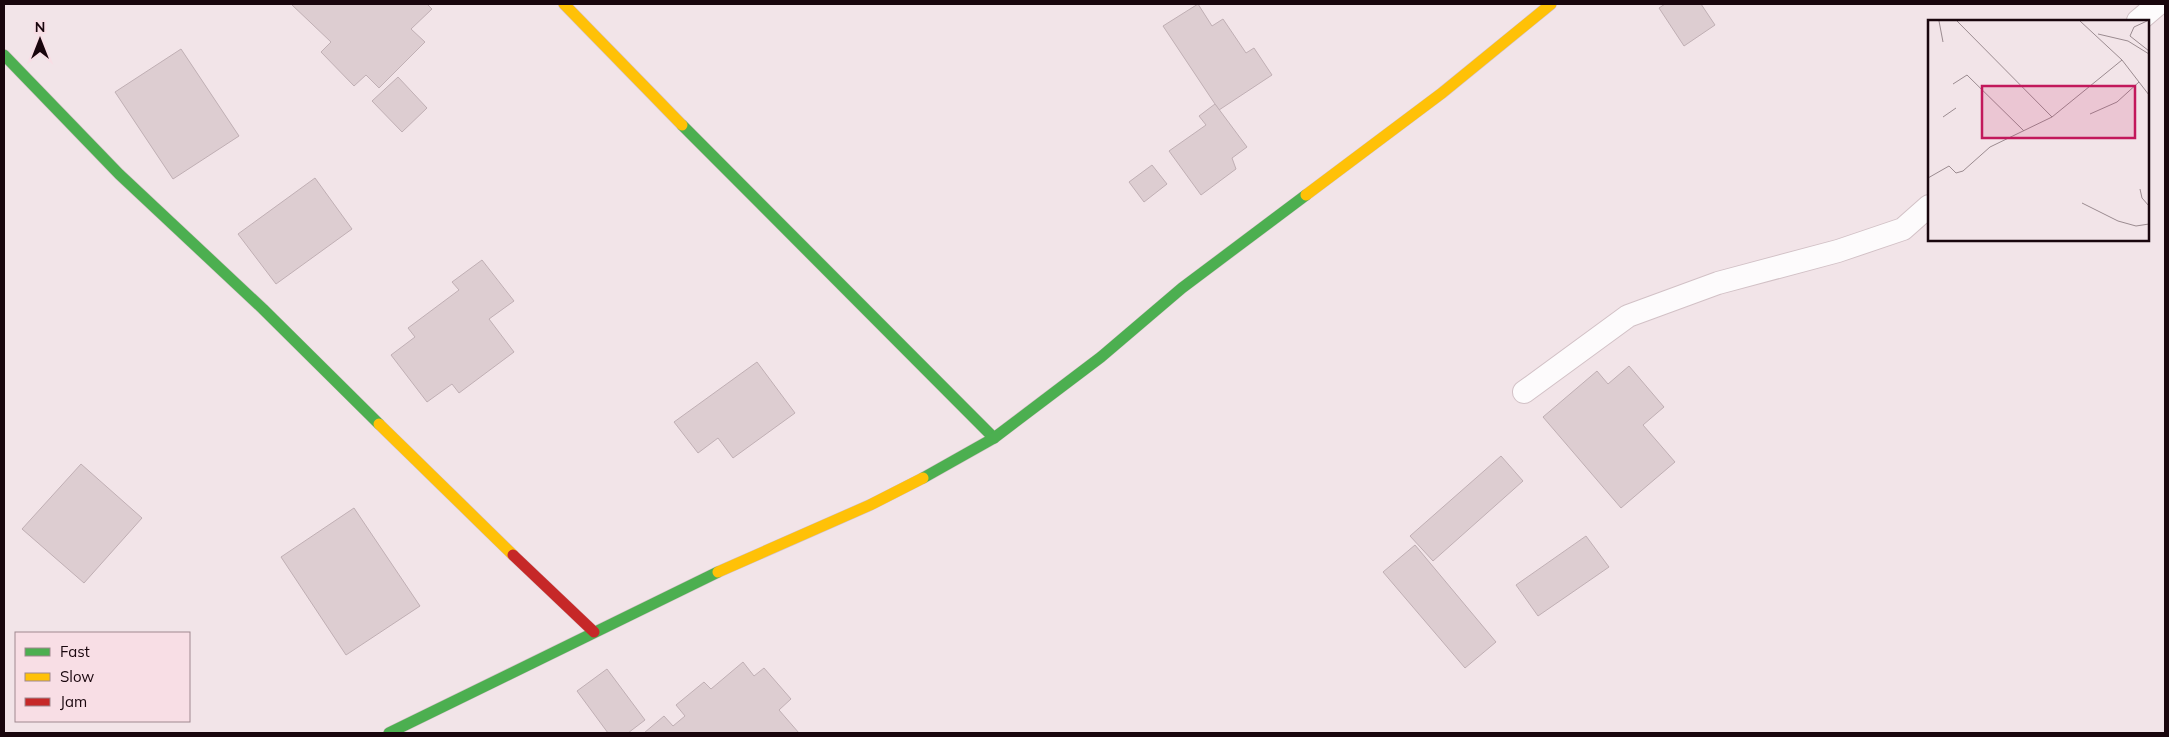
<svg xmlns="http://www.w3.org/2000/svg" width="2169" height="737" viewBox="0 0 2169 737" font-family="Mulish,sans-serif">
<style>
.building{fill:#ddcdd1;stroke:#c0afb4}
.lines{fill:none;stroke-linecap:round;stroke-linejoin:round}
.lane-casing{stroke:#d2c1c6;stroke-width:24}
.fast-casing{stroke:#d2c1c6;stroke-width:12}
.slow-casing{stroke:#d2c1c6;stroke-width:12}
.jam-casing{stroke:#d2c1c6;stroke-width:12}
.lane{stroke:#fdfbfc;stroke-width:22}
.fast{stroke:#4caf50;stroke-width:11}
.slow{stroke:#ffc107;stroke-width:11}
.jam{stroke:#c62828;stroke-width:11}
.inset-road{fill:none;stroke:#9b8b90;stroke-width:1}
.view{fill:#c2185b;fill-opacity:0.15;stroke:#c2185b;stroke-width:2.5}
.inset-edge{fill:none;stroke:#19060d;stroke-width:2.5}
</style>
<rect width="100%" height="100%" fill="#f2e4e8"/>
<g class="building">
<path d="M291,4H427L432,9L411,29L425,42L379,88L366,75L354,86L321,52L331,42Z"/>
<path d="M1198,4L1212,26L1223,19L1246,53L1254,48L1272,75L1219,110L1163,26Z"/>
<path d="M1665,4H1701L1715,25L1684,46L1659,8Z"/>
<path d="M181,49L239,136L173,179L115,92Z"/>
<path d="M398,77L427,108L402,132L372,101Z"/>
<path d="M1215,104L1247,147L1232,158L1236,169L1201,195L1169,151L1206,125L1199,116Z"/>
<path d="M1152,165L1167,184L1144,202L1129,182Z"/>
<path d="M315,178L352,229L276,284L238,234Z"/>
<path d="M482,260L514,301L489,319L514,352L459,393L452,384L427,402L391,355L415,337L408,328L459,290L452,282Z"/>
<path d="M757,362L795,413L733,458L718,438L698,453L674,422Z"/>
<path d="M1629,366L1664,407L1643,425L1675,462L1621,508L1543,417L1597,371L1608,384Z"/>
<path d="M1501,456L1523,481L1433,561L1410,536Z"/>
<path d="M81,464L142,518L84,583L22,529Z"/>
<path d="M354,508L420,606L346,655L281,557Z"/>
<path d="M1586,536L1609,567L1538,616L1516,585Z"/>
<path d="M1415,545L1496,642L1465,668L1383,572Z"/>
<path d="M743,662L754,676L764,668L791,699L779,710L799,733H644L664,716L673,726L685,716L676,705L704,682L711,689Z"/>
<path d="M607,669L645,720L628,733H608L577,691Z"/>
</g>
<g class="lines">
<defs>
<g id="lane">
<path d="M2138,21L2158,4"/>
<path d="M1524,392L1628,316L1718,283L1838,251L1903,229L1929,206"/>
</g>
<g id="fast">
<path d="M4,55L119,174L263,309L379,424"/>
<path d="M682,125L994,438"/>
<path d="M923,478L994,438L1101,357L1182,288L1306,195"/>
<path d="M389,733L718,572"/>
</g>
<g id="slow">
<path d="M564,4L682,125"/>
<path d="M1306,195L1442,93L1551,4"/>
<path d="M379,424L513,555"/>
<path d="M718,572L870,505L923,478"/>
</g>
<path id="jam" d="M513,555L594,632"/>
</defs>
<use href="#lane" class="lane-casing"/>
<use href="#fast" class="fast-casing"/>
<use href="#slow" class="slow-casing"/>
<use href="#jam" class="jam-casing"/>
<use href="#lane" class="lane"/>
<use href="#fast" class="fast"/>
<use href="#slow" class="slow"/>
<use href="#jam" class="jam"/>
</g>
<g transform="translate(1928 20)">
<rect width="221" height="221" fill="#f2e4e8"/>
<path class="inset-road" d="M11,1L15,22M29,1L124,97M152,1L194,40L221,75M219,1L206,7L202,16L221,31M170,14L200,21L221,34M25,64L39,55L96,111M162,94L189,82L211,62M15,97L28,88M0,158L21,146L28,153L35,151L62,127L124,97L194,40M212,169L214,178L221,186M154,183L190,201L208,206L221,204"/>
<path class="view" d="M54,66H207V118H54Z"/>
<rect width="221" height="221" class="inset-edge"/>
</g>
<rect width="2169" height="737" fill="none" stroke="#19060d" stroke-width="10"/>
<rect x="15" y="632" width="175" height="90" fill="#f8dee5" stroke="#9f888f"/>
<rect x="25" y="648" width="25" height="8" fill="#4caf50" stroke="#9f888f"/>
<text x="60" y="657" font-size="15" fill="#19060d">Fast</text>
<rect x="25" y="673" width="25" height="8" fill="#ffc107" stroke="#9f888f"/>
<text x="60" y="682" font-size="15" fill="#19060d">Slow</text>
<rect x="25" y="698" width="25" height="8" fill="#c62828" stroke="#9f888f"/>
<text x="60" y="707" font-size="15" fill="#19060d">Jam</text>
<g transform="translate(40 40)" stroke="#f8dee5" stroke-width="4" paint-order="stroke">
<path d="M0-4L9 19L0 12L-9 19Z" fill="#19060d"/>
<text y="-8" font-size="14" font-weight="bold" text-anchor="middle" fill="#19060d">N</text>
</g>
</svg>
